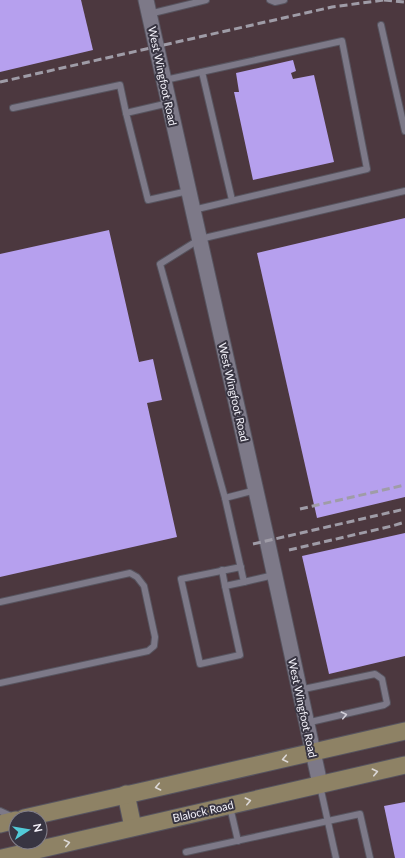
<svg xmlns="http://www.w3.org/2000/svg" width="405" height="858" viewBox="0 0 405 858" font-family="Lato,sans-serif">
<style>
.industrial{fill:#4c383f;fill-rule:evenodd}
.building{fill:#b6a0ee}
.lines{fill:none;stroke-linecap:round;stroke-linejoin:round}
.service-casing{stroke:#57545f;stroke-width:8}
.tertiary-casing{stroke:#57545f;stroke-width:17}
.secondary-casing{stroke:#57545f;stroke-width:19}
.service{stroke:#7d7988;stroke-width:6}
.tertiary{stroke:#7d7988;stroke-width:15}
.secondary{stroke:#8e8265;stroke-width:17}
.rail{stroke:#9f9ca7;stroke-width:3;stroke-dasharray:8 4;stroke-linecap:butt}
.oneway{stroke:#d1ced8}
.oneway2{stroke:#dbd7d6}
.labels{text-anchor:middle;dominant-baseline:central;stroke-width:4;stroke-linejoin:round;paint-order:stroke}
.street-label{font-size:11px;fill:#f5f3fb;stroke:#383542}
</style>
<rect width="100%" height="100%" fill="#383542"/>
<path class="industrial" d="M0,0H405V858H0ZM16,818H40V842H16Z"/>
<g class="building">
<path d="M0,0H81L93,50L0,72Z"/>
<path d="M293,60L296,71L291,73L293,79L314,75L334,162L253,180L234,92H239L236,73Z"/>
<path d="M405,218V497L317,518L257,253Z"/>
<path d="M109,230L139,362L153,359L162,400L147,403L177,537L0,577V254Z"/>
<path d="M405,533V656L329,674L302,556Z"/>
<path d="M405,802V858H395L384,806Z"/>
</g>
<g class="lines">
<defs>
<g id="service">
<path d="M270,0L275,2L284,0"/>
<path d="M149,14L206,0"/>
<path d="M381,25L405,131"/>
<path d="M202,72L232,200"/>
<path d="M165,80L342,41L367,169L193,210"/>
<path d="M169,103L126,113L148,200L188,191"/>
<path d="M13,108L120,85L126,113"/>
<path d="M256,490L225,498L244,582L274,575"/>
<path d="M225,498L160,264L200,239L405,191"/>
<path d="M241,567L181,579L200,664L240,655L225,586L244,582"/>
<path d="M222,570L225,586"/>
<path d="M0,602L130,573L137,577L144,586L155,637L154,646L148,651L0,683"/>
<path d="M299,690L375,674L382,679L387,703L384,705L306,723"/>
<path d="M320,786L336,858"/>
<path d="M230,807L238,841"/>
<path d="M0,811L13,817"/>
<path d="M186,852L360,814L370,858"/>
</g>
<path id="tertiary" d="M146,0L169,103L267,540L320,784"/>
<g id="secondary">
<path d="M126,794L133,827"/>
<path d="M24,818C151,789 278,761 405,731"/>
<path d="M0,824L16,820"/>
<path d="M2,858L405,765"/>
</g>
</defs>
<use href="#service" class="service-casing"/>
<use href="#tertiary" class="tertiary-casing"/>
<use href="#secondary" class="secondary-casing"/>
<use href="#service" class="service"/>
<use href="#tertiary" class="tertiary"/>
<use href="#secondary" class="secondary"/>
<g class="rail">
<path d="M384,0L405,2"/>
<path d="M0,82L332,7L384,0"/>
<path d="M300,509L405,485"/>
<path d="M253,544L405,509"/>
<path d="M289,550L392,526L405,522"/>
</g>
</g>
<defs><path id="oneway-chevron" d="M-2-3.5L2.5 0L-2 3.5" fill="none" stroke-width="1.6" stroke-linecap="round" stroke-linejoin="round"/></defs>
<use class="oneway" href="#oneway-chevron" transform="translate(344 715) rotate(-13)"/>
<g class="oneway2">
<use href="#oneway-chevron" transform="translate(285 759) rotate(168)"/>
<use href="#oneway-chevron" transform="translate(375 772) rotate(-13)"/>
<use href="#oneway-chevron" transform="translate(158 787) rotate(168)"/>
<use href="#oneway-chevron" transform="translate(248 801) rotate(-13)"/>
<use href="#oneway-chevron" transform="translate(67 843) rotate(-13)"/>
</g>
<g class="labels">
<g class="street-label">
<text transform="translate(163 76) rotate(78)">West Wingfoot Road</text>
<text transform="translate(234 392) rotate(77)">West Wingfoot Road</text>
<text transform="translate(303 708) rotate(78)">West Wingfoot Road</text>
<text transform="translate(203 811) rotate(-13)">Blalock Road</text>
</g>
</g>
<g transform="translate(28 830) rotate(78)"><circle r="19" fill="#383542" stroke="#84818c"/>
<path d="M0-3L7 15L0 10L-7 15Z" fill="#52cbd8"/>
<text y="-6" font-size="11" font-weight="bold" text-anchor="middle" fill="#f5f3fb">N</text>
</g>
</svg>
